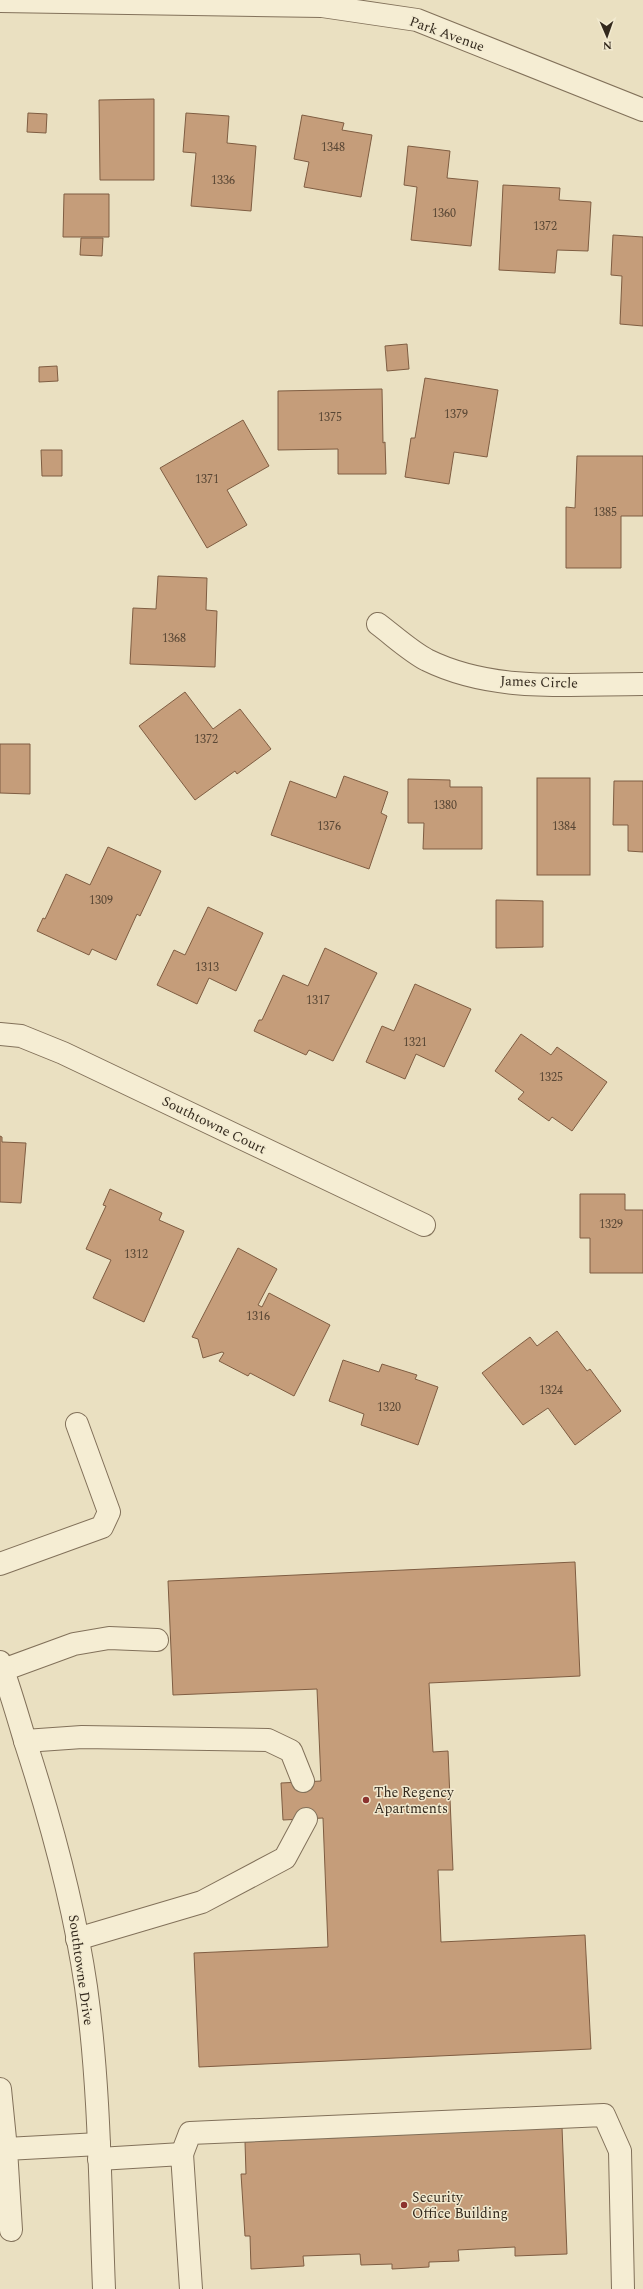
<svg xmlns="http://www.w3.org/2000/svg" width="643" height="2289" viewBox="0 0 643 2289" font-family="Spectral,serif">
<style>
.building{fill:#c59d7a;stroke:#7f5d42}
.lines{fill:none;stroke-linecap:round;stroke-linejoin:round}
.lane-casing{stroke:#82715a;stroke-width:24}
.street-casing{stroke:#82715a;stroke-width:24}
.lane{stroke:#f5edd3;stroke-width:22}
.street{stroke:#f5edd3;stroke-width:22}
.poi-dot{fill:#8c332f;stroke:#f2ead0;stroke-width:1.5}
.labels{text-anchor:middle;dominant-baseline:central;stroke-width:3;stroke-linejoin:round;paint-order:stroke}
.number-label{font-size:12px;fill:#584634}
.street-label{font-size:14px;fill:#33291d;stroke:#f2ead0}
.poi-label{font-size:14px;fill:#33291d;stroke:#f2ead0;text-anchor:start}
</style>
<rect width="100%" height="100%" fill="#eae0c1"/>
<g class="building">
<path d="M154,99V180H100L99,100Z"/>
<path d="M28,113L47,114L46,133L27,132Z"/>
<path d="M186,113L229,116L227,143L256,146L251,211L191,206L196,153L183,152Z"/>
<path d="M302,115L344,123L342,130L372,135L361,197L304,187L309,162L294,159Z"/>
<path d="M408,146L450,151L447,178L478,181L471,246L411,240L417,187L404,185Z"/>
<path d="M503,185L560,188L559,200L591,202L588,251L557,250L555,273L499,270Z"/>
<path d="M64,194H109V237H63Z"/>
<path d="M613,235L643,237V326L620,324L622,276L611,275Z"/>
<path d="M81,238H103L102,256L80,255Z"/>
<path d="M407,344L409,369L387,371L385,346Z"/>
<path d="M57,366L58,381L39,382V367Z"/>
<path d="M425,378L498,390L487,457L454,452L449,484L405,477L411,438H415Z"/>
<path d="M382,389L383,443L385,442L386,474H338V449L278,450V391Z"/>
<path d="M243,420L269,466L227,490L247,525L207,548L160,468Z"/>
<path d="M41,450H62V476H42Z"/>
<path d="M577,456H643V516H621V568H566V507L575,508Z"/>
<path d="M158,576L207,578L206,610L217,611L215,667L130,664L133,608L156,609Z"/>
<path d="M185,692L213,729L240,709L271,749L237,774L235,771L195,800L139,726Z"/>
<path d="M0,744H30V794L0,793Z"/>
<path d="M344,776L388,792L381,813L387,816L369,869L271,835L290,781L336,798Z"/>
<rect x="537" y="778" width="53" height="97"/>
<path d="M408,779L450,780V787H482V849H423L424,823H408Z"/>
<path d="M614,781H643V852L628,851V825H613Z"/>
<path d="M108,847L161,871L140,916L137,914L116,960L92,949L89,955L37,931L43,918L45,919L66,874L90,885Z"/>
<path d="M496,900L543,901V947L496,948Z"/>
<path d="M208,907L263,933L236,991L209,978L197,1004L157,985L174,950L185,955Z"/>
<path d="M325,948L377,973L333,1061L309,1050L306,1055L254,1031L259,1020H262L283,975L308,986Z"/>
<path d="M415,984L471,1009L444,1067L416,1054L405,1079L366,1062L382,1026L394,1031Z"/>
<path d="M521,1034L551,1055L557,1047L607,1082L572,1131L552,1117L549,1121L518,1099L524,1092L495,1071Z"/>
<path d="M0,1136L2,1137V1142L26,1143L21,1203L0,1202Z"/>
<path d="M110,1189L162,1213L159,1220L184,1231L144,1322L93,1298L111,1260L86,1249L106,1206L103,1205Z"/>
<path d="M580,1194H625V1210H643V1273H590V1238H580Z"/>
<path d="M238,1248L277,1269L258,1305L262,1307L269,1293L330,1325L294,1396L250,1373L248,1376L219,1361L224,1353L222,1352L203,1358L198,1339L192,1337Z"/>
<path d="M557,1331L587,1371L590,1369L621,1411L575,1445L548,1408L523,1425L482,1373L530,1337L537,1346Z"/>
<path d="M343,1360L379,1372L382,1364L417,1375L415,1379L438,1387L418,1445L361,1425L364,1414L329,1401Z"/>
<path d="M575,1562L580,1676L429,1683L433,1752L448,1751L453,1870H438L441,1942L585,1935L591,2049L199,2067L194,1953L328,1947L323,1818L283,1820L281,1783L321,1781L317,1689L173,1695L168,1581Z"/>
<path d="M562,2127L567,2254L515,2256V2247L458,2250L459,2261L429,2262V2267L392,2269V2264L361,2265L360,2254L303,2256L304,2266L251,2269L250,2236H245L241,2174H246L245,2142Z"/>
</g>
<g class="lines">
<defs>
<g id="lane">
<path d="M0,1564L102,1527L109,1512L77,1424"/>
<path d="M3,1670L74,1644L109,1638L157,1640"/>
<path d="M25,1741L82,1737L268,1740L291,1751L303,1781"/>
<path d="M77,1939L202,1902L285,1858L306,1819"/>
<path d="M0,2089L6,2149"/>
<path d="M182,2154L190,2133L604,2115L620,2151L623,2289"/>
<path d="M99,2159L182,2154L191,2289"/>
<path d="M11,2230L6,2149L99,2144"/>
</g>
<g id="street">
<path d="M0,1L322,6L417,20L643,110"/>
<path d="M378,624C394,636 410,651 427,660C494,693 571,684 643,684"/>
<path d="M0,1034L21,1036L63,1053L424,1225"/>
<path d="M0,1662C10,1689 18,1717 26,1744C52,1824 74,1905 86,1987C100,2087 100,2189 104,2289"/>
</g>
</defs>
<use href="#lane" class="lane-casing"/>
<use href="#street" class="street-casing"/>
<use href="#lane" class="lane"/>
<use href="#street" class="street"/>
</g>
<g class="poi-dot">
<circle cx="366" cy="1800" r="4"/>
<circle cx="404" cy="2205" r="4"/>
</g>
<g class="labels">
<g class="number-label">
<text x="333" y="147">1348</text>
<text x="223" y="180">1336</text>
<text x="444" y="213">1360</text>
<text x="545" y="226">1372</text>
<text x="456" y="414">1379</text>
<text x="330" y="417">1375</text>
<text x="207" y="479">1371</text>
<text x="605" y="512">1385</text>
<text x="174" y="638">1368</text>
<text x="206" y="739">1372</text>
<text x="445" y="805">1380</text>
<text x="329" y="826">1376</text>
<text x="564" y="826">1384</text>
<text x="101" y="900">1309</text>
<text x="207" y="967">1313</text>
<text x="318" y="1000">1317</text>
<text x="415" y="1042">1321</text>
<text x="551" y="1077">1325</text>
<text x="611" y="1224">1329</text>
<text x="136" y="1254">1312</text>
<text x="258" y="1316">1316</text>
<text x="551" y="1390">1324</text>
<text x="389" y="1407">1320</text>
</g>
<g class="street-label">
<text transform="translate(447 34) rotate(20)">Park Avenue</text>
<text transform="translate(539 682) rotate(2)">James Circle</text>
<text transform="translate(214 1125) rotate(26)">Southtowne Court</text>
<text transform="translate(81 1970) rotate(82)">Southtowne Drive</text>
</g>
<g class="poi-label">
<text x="374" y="1792">The Regency<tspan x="374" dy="16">Apartments</tspan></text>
<text x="412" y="2197">Security<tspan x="412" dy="16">Office Building</tspan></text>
</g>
</g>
<g transform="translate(607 36) rotate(178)" stroke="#f2ead0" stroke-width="3" paint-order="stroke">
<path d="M0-3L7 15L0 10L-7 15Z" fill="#33291d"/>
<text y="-6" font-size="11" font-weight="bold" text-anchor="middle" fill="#33291d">N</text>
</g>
</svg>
